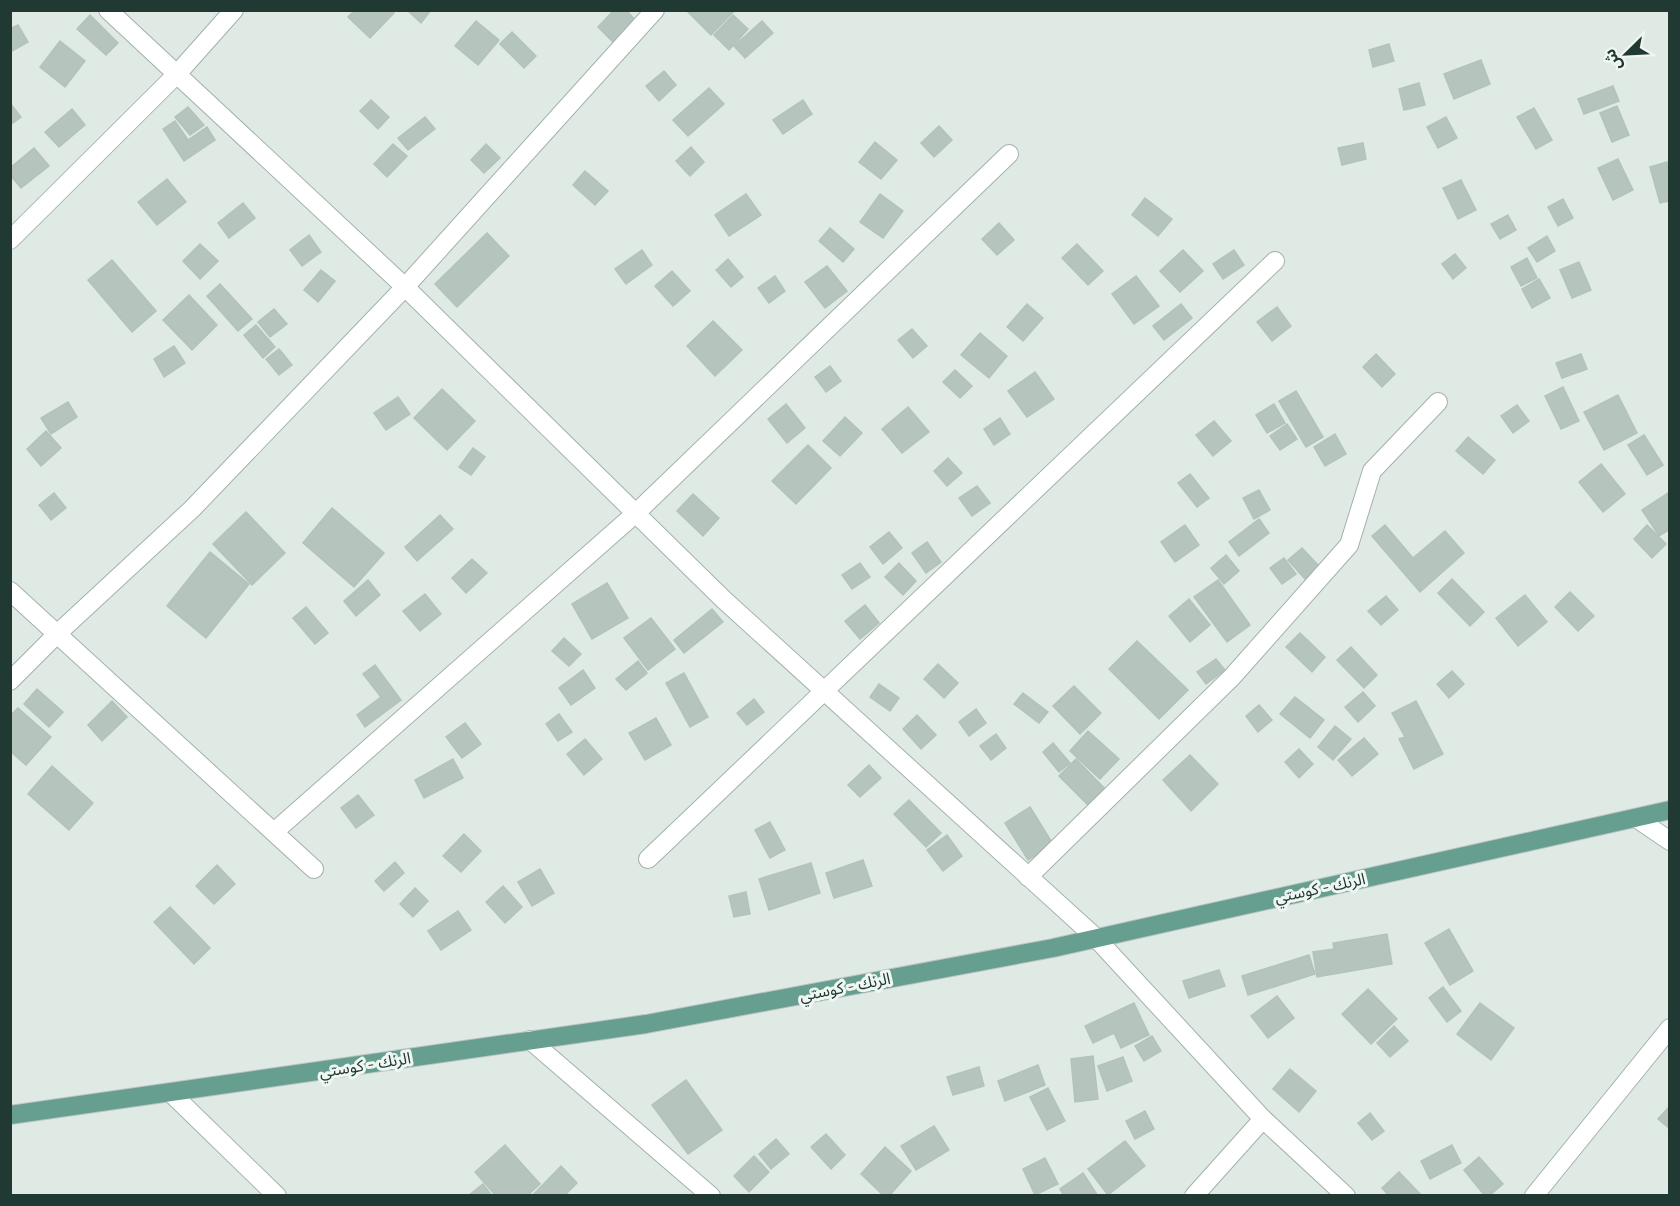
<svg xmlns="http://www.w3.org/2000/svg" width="1680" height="1206" viewBox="0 0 1680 1206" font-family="Raleway,'Noto Sans Arabic',sans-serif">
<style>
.building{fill:#b5c5be;stroke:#b2c3bc;stroke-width:1.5}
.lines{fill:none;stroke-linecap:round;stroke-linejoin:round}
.minor-casing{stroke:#a3b1ac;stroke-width:20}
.major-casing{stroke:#bcc4c2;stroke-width:20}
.minor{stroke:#fff;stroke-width:18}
.major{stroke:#669e90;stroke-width:18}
.labels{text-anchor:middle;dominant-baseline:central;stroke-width:6;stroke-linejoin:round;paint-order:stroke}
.street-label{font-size:16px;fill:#213933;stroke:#f0f7f3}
</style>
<rect width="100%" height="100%" fill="#e0eae5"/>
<g class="building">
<path d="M355,10H392L394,13L370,38L348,17Z"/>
<path d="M407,10H431L421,23Z"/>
<path d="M614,10H626L637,22L615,44L598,27Z"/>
<path d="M686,10H735L711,35Z"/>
<path d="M90,15L118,43L106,55L77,29Z"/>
<path d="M733,15L748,29L729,50L714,35Z"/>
<path d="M476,21L499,40L478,65L455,46Z"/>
<path d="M762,21L773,33L745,58L734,46Z"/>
<path d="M18,25L28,42L12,51L10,29Z"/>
<path d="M512,32L536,56L524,68L500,44Z"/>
<path d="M60,41L85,61L65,87L40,67Z"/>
<path d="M1389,44L1394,61L1373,67L1369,50Z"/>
<path d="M1481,60L1490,84L1454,99L1444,74Z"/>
<path d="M664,71L676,85L659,101L646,86Z"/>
<path d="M1419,83L1425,105L1404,110L1399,89Z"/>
<path d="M1613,86L1619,101L1584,114L1578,99Z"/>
<path d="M709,88L724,104L688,136L673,120Z"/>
<path d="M371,100L389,117L378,129L360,111Z"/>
<path d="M803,100L812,114L783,134L773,120Z"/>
<path d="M10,103L21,117L10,125Z"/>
<path d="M1617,106L1629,135L1612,142L1600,113Z"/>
<path d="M188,107L204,125L190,135L175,117Z"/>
<path d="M1534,108L1552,140L1536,149L1517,117Z"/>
<path d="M72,109L85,125L59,147L45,132Z"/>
<path d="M425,117L435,129L408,150L398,138Z"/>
<path d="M1446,117L1457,138L1438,148L1427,127Z"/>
<path d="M175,121L188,140L207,127L215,140L184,161L163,129Z"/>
<path d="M939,126L952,140L934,157L921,143Z"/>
<path d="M875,142L897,160L881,179L859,162Z"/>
<path d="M1363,143L1366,159L1342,165L1338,148Z"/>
<path d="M393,144L407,156L387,177L374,164Z"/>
<path d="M486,144L500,158L484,173L471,160Z"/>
<path d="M691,147L704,162L690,176L676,161Z"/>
<path d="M34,148L49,166L21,188L10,175V168Z"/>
<path d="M1618,159L1633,190L1613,200L1598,168Z"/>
<path d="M1667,162L1670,201L1660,203L1650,167Z"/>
<path d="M585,171L608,191L595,205L573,185Z"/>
<path d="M167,179L186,202L157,225L138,202Z"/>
<path d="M1461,180L1476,210L1458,219L1443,188Z"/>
<path d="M746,194L761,215L729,236L715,215Z"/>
<path d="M880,194L903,211L883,238L860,222Z"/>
<path d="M1145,198L1172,219L1158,236L1132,215Z"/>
<path d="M1563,199L1573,218L1558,226L1548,207Z"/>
<path d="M243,203L255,218L229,238L218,223Z"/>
<path d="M1508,215L1516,230L1500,239L1491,224Z"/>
<path d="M999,223L1014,240L997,255L982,239Z"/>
<path d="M830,228L854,249L843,262L819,241Z"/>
<path d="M487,233L509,256L457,307L435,284Z"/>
<path d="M309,235L321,252L302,266L290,250Z"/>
<path d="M1547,236L1555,251L1537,262L1528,248Z"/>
<path d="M200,244L218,261L200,279L183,261Z"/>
<path d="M1077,244L1103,271L1088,285L1062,258Z"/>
<path d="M642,250L652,265L626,284L615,269Z"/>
<path d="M1183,250L1203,271L1180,292L1160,271Z"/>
<path d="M1234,250L1244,265L1223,279L1213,264Z"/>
<path d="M1455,254L1466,268L1453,279L1442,264Z"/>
<path d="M1527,258L1537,278L1521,286L1511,267Z"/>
<path d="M728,259L743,277L731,287L716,270Z"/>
<path d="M112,260L156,311L132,332L88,280Z"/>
<path d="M1579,262L1591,290L1572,298L1560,270Z"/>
<path d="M827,266L847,291L825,308L805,282Z"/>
<path d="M321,270L335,281L318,302L304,290Z"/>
<path d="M672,271L690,291L673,306L655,286Z"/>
<path d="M775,276L785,291L769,303L758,288Z"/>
<path d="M1136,276L1159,306L1134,324L1112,294Z"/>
<path d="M1539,279L1550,298L1532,308L1522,289Z"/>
<path d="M220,284L252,319L238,331L207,296Z"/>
<path d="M189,295L217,325L192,350L163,320Z"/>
<path d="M1027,304L1043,318L1023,341L1007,327Z"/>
<path d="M1181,304L1192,318L1164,340L1153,326Z"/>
<path d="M1277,307L1291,326L1272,341L1257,322Z"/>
<path d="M274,309L287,324L270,337L258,322Z"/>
<path d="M713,321L742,350L715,376L687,346Z"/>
<path d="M256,325L275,347L263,358L244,335Z"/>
<path d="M912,329L927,346L913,358L898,340Z"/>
<path d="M980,333L1007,356L989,378L961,355Z"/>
<path d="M174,346L185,363L164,377L154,359Z"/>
<path d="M279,349L292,365L279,375L266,359Z"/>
<path d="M1376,354L1395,374L1382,387L1363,367Z"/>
<path d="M1581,354L1587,369L1562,378L1556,363Z"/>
<path d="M830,366L841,381L826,392L815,377Z"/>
<path d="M955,370L972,386L960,398L943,382Z"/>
<path d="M1035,372L1054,399L1027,417L1008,391Z"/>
<path d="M1563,387L1579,421L1561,429L1545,396Z"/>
<path d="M442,389L475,421L447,450L414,418Z"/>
<path d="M1296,391L1323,437L1306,447L1279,401Z"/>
<path d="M1618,395L1637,433L1604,450L1584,412Z"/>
<path d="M398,397L410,414L386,430L374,413Z"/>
<path d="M68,402L77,417L51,434L41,418Z"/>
<path d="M786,404L805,428L787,443L768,419Z"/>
<path d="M1274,404L1285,423L1267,433L1256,415Z"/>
<path d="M1517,405L1529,421L1513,433L1501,416Z"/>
<path d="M908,407L929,432L902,453L882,429Z"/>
<path d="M845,417L862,433L840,456L823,441Z"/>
<path d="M1000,418L1010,434L994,445L984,429Z"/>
<path d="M1214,421L1231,441L1213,456L1196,435Z"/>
<path d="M1287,424L1297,439L1280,450L1270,436Z"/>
<path d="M46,431L61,448L41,466L27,449Z"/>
<path d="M1335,434L1346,454L1325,466L1314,447Z"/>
<path d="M1644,435L1663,465L1647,475L1628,445Z"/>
<path d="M1468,437L1495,460L1483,474L1456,451Z"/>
<path d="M808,445L831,468L796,504L772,481Z"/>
<path d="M473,448L485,457L471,475L459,467Z"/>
<path d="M948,458L962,473L947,486L934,471Z"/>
<path d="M1601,464L1625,494L1603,512L1579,482Z"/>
<path d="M1190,474L1209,498L1197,507L1178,483Z"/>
<path d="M977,486L990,503L972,516L959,498Z"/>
<path d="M1259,490L1270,510L1254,519L1243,498Z"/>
<path d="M54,493L66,508L51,520L39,505Z"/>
<path d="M1668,493L1670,529L1659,536L1642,510Z"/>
<path d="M693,494L719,518L703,536L677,511Z"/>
<path d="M332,508L384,553L354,587L303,543Z"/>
<path d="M246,512L285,553L252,585L213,544Z"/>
<path d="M440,515L453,529L417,561L405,547Z"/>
<path d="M1259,519L1269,533L1239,556L1229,542Z"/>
<path d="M1185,525L1199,545L1175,562L1161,542Z"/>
<path d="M1385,525L1413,558L1445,531L1464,553L1420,592L1372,536Z"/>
<path d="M1647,525L1666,544L1652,558L1634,539Z"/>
<path d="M889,532L902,548L883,564L870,547Z"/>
<path d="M927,542L941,562L926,573L912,553Z"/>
<path d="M1302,548L1319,566L1305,579L1288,560Z"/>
<path d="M210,552L249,584L206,638L167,606Z"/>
<path d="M1226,555L1239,571L1224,584L1211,568Z"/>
<path d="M1284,558L1296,574L1282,584L1270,568Z"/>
<path d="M472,559L487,573L466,593L452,578Z"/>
<path d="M860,563L870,577L852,589L842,575Z"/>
<path d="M899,563L916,581L903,595L885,577Z"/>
<path d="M1452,579L1484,612L1470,626L1438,593Z"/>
<path d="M368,580L380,595L356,616L344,601Z"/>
<path d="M1218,580L1250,625L1227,642L1194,597Z"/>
<path d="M607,583L628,618L592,639L572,604Z"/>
<path d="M1570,592L1594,616L1578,631L1555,607Z"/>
<path d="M425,594L441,614L420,631L403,611Z"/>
<path d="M1525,595L1547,622L1518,646L1496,618Z"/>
<path d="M1386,596L1398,610L1381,625L1368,611Z"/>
<path d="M1189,599L1210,625L1190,642L1169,616Z"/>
<path d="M865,605L879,623L860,639L845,621Z"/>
<path d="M306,607L328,633L315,644L293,618Z"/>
<path d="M712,609L723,622L684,653L674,640Z"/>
<path d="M651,618L675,649L648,670L624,638Z"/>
<path d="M1300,633L1325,657L1312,672L1286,647Z"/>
<path d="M564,638L581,654L569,666L552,651Z"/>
<path d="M1137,641L1188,690L1159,719L1109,669Z"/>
<path d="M1351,647L1377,675L1364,688L1337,660Z"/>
<path d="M1216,659L1225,670L1206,684L1197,672Z"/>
<path d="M638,661L647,673L626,690L616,679Z"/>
<path d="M938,664L958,683L944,698L924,679Z"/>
<path d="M375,665L401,700L365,727L357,715L381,697L363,674Z"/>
<path d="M583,670L595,688L571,705L559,688Z"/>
<path d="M1452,671L1464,684L1449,698L1437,684Z"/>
<path d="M684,673L708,717L690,727L666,683Z"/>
<path d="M879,684L899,698L890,711L870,697Z"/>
<path d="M1074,686L1101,713L1080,734L1053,706Z"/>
<path d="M37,689L63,712L49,727L24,704Z"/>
<path d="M1363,692L1375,706L1358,722L1345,707Z"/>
<path d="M1023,693L1048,712L1039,723L1014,704Z"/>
<path d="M1295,697L1324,720L1310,738L1280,714Z"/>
<path d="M754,699L764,712L747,725L737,713Z"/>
<path d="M112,701L127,717L102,741L88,725Z"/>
<path d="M1416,701L1443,754L1414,769L1399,739L1405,737L1392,713Z"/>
<path d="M1259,705L1272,720L1258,732L1246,716Z"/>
<path d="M18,708L51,737L26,765L10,751V716Z"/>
<path d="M976,709L986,723L969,736L959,722Z"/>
<path d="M559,714L572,732L558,741L546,724Z"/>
<path d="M917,715L936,735L921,749L903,729Z"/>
<path d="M656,718L671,745L645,760L629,733Z"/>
<path d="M465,723L481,744L462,758L446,737Z"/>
<path d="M1335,726L1351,739L1333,760L1318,747Z"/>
<path d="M1088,731L1119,759L1100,779L1070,751Z"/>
<path d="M996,734L1006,748L991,760L980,746Z"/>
<path d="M1364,738L1378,754L1352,776L1338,760Z"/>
<path d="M585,739L602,759L584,775L567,754Z"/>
<path d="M1053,743L1070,763L1059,772L1043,752Z"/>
<path d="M1299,749L1313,764L1299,778L1285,762Z"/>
<path d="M1190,755L1218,784L1191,811L1163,780Z"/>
<path d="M453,759L463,778L424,798L415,780Z"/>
<path d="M1076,759L1107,791L1090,807L1059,776Z"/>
<path d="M869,765L881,778L860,797L848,785Z"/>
<path d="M52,766L93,803L69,830L28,794Z"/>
<path d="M358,795L374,815L356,828L341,808Z"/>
<path d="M909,800L941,833L926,847L894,814Z"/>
<path d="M1030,807L1053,844L1028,860L1005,823Z"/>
<path d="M770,822L785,850L770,858L755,830Z"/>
<path d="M464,834L481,851L461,872L443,856Z"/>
<path d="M947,835L962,856L943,871L927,850Z"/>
<path d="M863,860L872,886L834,898L826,873Z"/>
<path d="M395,862L404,873L384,891L375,881Z"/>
<path d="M811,863L820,893L769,910L759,879Z"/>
<path d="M217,865L235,884L214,904L196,886Z"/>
<path d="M540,869L554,893L532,906L518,882Z"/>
<path d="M503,886L522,907L505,923L486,902Z"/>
<path d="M415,888L428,901L413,917L400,904Z"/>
<path d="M746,892L750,914L734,917L729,896Z"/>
<path d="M170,907L210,948L194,964L154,922Z"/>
<path d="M458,911L471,930L441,950L428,931Z"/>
<path d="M1449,929L1473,971L1450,985L1425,943Z"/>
<path d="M1387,934L1392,964L1317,977L1313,952L1334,949L1333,943Z"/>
<path d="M1309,955L1315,974L1248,995L1242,976Z"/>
<path d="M1219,970L1225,986L1189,998L1183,981Z"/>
<path d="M1443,987L1461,1011L1447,1022L1429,998Z"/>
<path d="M1368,989L1397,1019L1371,1044L1342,1014Z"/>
<path d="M1277,996L1294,1018L1268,1038L1251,1016Z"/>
<path d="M1134,1003L1149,1035L1121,1048L1114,1033L1093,1043L1085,1026Z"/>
<path d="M1480,1003L1514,1028L1491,1060L1457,1034Z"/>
<path d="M1394,1026L1408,1041L1390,1057L1377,1043Z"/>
<path d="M1152,1036L1161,1051L1144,1061L1135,1046Z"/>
<path d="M1093,1056L1098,1099L1075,1102L1071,1059Z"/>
<path d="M1123,1057L1132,1081L1107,1091L1098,1066Z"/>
<path d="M1038,1065L1045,1085L1005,1101L998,1081Z"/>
<path d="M979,1067L984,1086L953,1095L947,1077Z"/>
<path d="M1290,1069L1316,1091L1299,1112L1273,1089Z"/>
<path d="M686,1080L722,1130L688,1154L652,1105Z"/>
<path d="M1048,1088L1065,1121L1047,1130L1030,1097Z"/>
<path d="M1670,1106V1129L1658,1119Z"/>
<path d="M1145,1111L1154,1129L1135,1139L1126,1121Z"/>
<path d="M1370,1113L1384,1131L1372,1140L1358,1123Z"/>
<path d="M934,1126L949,1150L916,1170L901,1146Z"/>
<path d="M826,1134L845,1155L831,1169L811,1147Z"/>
<path d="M776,1139L789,1154L771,1169L759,1154Z"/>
<path d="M1125,1141L1145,1166L1108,1195L1088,1169Z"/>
<path d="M505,1145L540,1184L527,1196H496L475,1172Z"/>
<path d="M1452,1145L1461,1163L1430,1179L1421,1161Z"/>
<path d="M885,1147L911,1171L889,1196H884L861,1174Z"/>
<path d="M754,1156L769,1172L749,1192L734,1176Z"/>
<path d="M1479,1157L1503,1184L1489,1196H1485L1464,1170Z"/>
<path d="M1045,1158L1058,1184L1035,1195L1023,1169Z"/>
<path d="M561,1166L577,1183L564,1196H532Z"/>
<path d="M1399,1172L1422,1196H1389L1382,1188Z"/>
<path d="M1083,1173L1098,1196H1064L1060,1189Z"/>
<path d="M483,1184L492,1196H468Z"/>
</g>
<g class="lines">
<defs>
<g id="minor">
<path d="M108,10L405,287L723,599L1095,937L1263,1119L1346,1196"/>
<path d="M10,240L177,74L234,10"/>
<path d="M10,591L314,869"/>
<path d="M10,681L57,634L192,509L405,287L655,10"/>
<path d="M1636,818L1670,841"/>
<path d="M274,832L636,513L1009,154"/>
<path d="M648,859L1275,261"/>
<path d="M1028,877L1232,677L1349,545L1372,471L1438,402"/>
<path d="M530,1040L711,1196"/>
<path d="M172,1094L277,1196"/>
<path d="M1194,1196L1263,1119"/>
<path d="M1534,1196L1670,1028"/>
</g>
<path id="major" d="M10,1115L646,1024L1053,948L1670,810"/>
</defs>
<use href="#minor" class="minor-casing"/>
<use href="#major" class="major-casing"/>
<use href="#minor" class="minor"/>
<use href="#major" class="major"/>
</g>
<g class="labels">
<g class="street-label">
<text transform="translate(1320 888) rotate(-12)">الرنك - كوستي</text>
<text transform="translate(845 987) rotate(-11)">الرنك - كوستي</text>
<text transform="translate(365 1065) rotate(-9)">الرنك - كوستي</text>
</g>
</g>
<rect width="1680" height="1206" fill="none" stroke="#213933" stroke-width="24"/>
<g transform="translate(1626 54) rotate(246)" stroke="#f0f7f3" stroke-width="4.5" paint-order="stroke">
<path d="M0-4.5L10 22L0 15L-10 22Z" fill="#213933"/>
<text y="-9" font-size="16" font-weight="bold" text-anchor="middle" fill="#213933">ش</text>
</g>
</svg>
